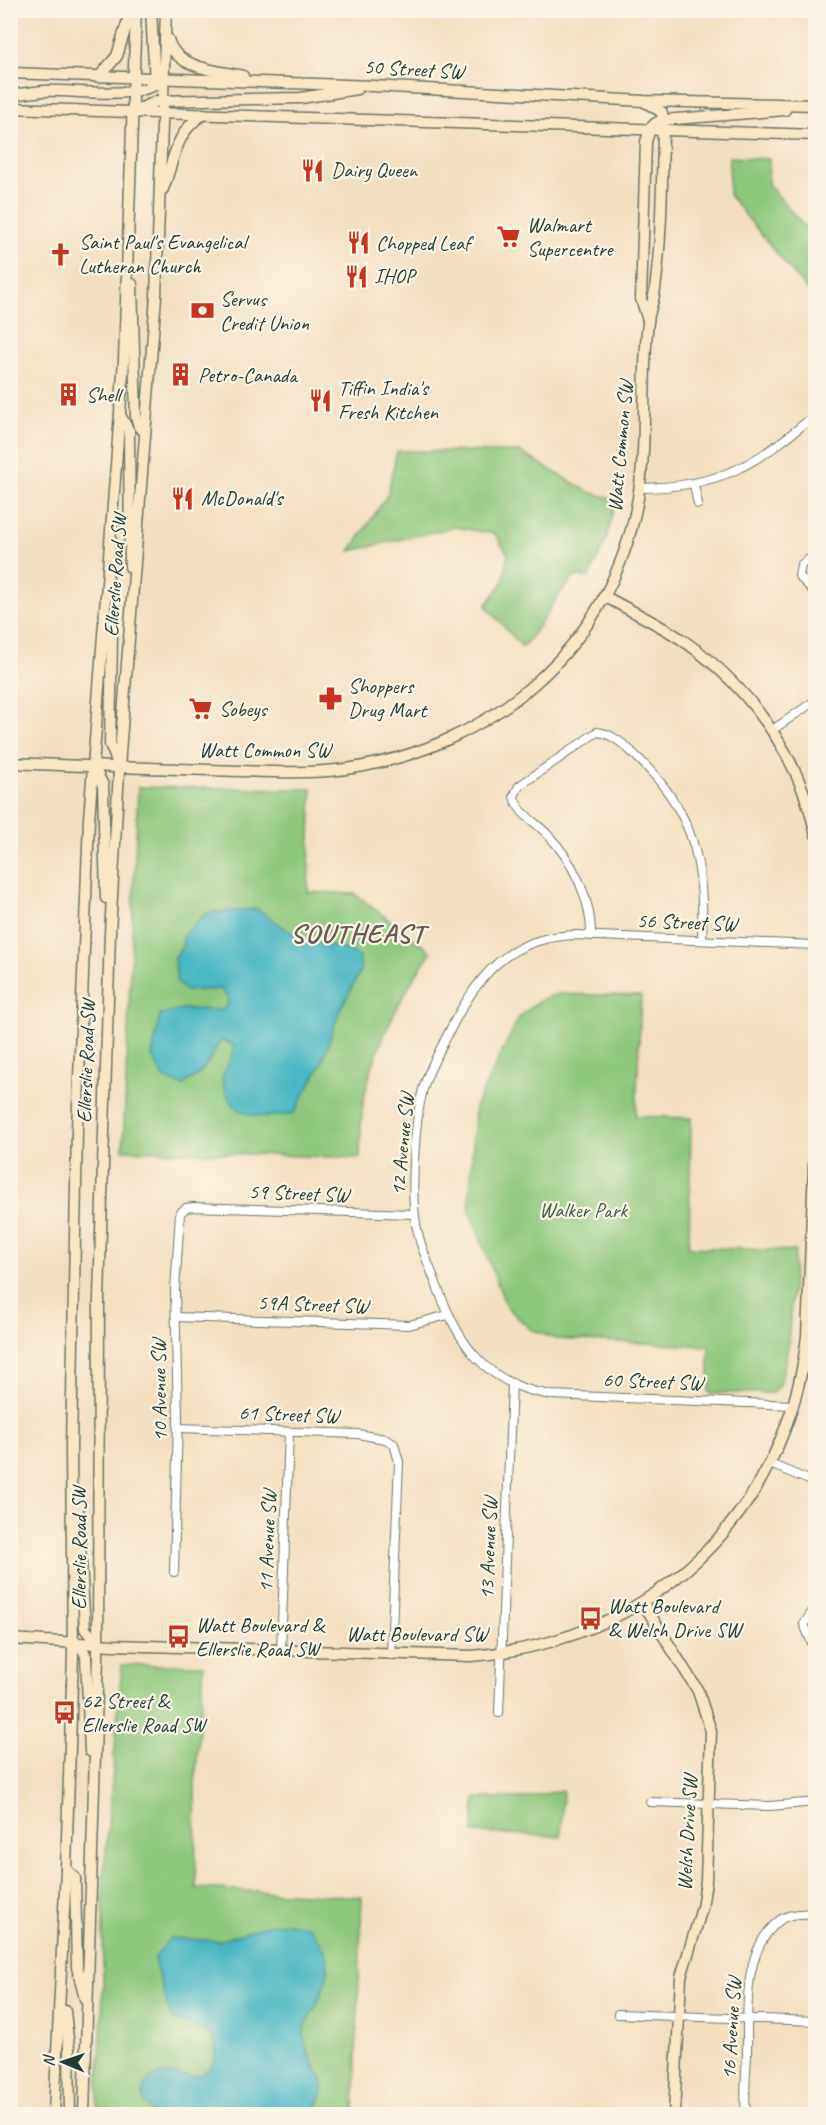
<svg xmlns="http://www.w3.org/2000/svg" width="826" height="2125" viewBox="0 0 826 2125" font-family="Caveat,sans-serif">
<style>
.green{fill:#8cc77c;stroke:#568258;stroke-width:1.5}
.water{fill:#4ab7c5;stroke:#347a7c;stroke-width:1.5}
.lines{fill:none;stroke-linecap:round;stroke-linejoin:round}
.street-casing{stroke:#697665;stroke-width:10}
.secondary-casing{stroke:#697665;stroke-width:13}
.street{stroke:#fff;stroke-width:8}
.secondary{stroke:#f9e7c3;stroke-width:10}
.labels{text-anchor:middle;dominant-baseline:central;stroke-width:4.5;stroke-linejoin:round;paint-order:stroke}
.street-label{font-size:21px;fill:#1f3d34;stroke:#fcf5e5}
.poi-label{font-size:21px;fill:#1f3d34;stroke:#fcf5e5;text-anchor:start}
.park-label{font-size:21px;fill:#3a6046;stroke:#fcf5e5}
.district-label{font-size:27px;font-weight:bold;letter-spacing:1.5px;fill:#665b52;stroke:#fcf5e5}
</style>
<rect width="100%" height="100%" fill="#fcf5e5"/>
<filter id="ink" filterUnits="userSpaceOnUse"><feTurbulence type="fractalNoise" baseFrequency=".0167" numOctaves="2"/><feDisplacementMap in="SourceGraphic" scale="12" xChannelSelector="R" yChannelSelector="G"/><feConvolveMatrix kernelMatrix="1 2 1 2 8 2 1 2 1" color-interpolation-filters="sRGB"/></filter>
<filter id="wash" filterUnits="userSpaceOnUse"><feTurbulence type="fractalNoise" baseFrequency=".008" numOctaves="4" result="noise"/><feDisplacementMap in="SourceGraphic" scale="24" xChannelSelector="R" yChannelSelector="G"/><feGaussianBlur stdDeviation="1.35" result="paint"/><feColorMatrix in="noise" values="0 0 0 0 0 0 0 0 0 0 0 0 0 0 0 0 0 1.4 0 .05"/><feComposite in="paint" operator="in"/></filter>
<g filter="url(#wash)">
<rect width="100%" height="100%" fill="#f2dfbf"/>
<g class="green">
<path d="M729,157L769,159L768,184L815,239V300L729,195Z"/>
<path d="M397,451L520,452L587,491L616,500L607,537L589,578L576,576C554,595 543,626 522,647L486,606L503,582L508,554L495,534L455,527L350,551L387,496Z"/>
<path d="M138,787L312,789L308,892L355,894L431,952C402,993 376,1044 365,1093C360,1113 361,1137 360,1158L123,1150Z"/>
<path d="M560,994L641,996L636,1116L691,1118L689,1247L795,1251L788,1347L780,1386L772,1393H709V1346L555,1339L530,1329L506,1306L469,1209L475,1107L519,1018C531,1006 543,996 560,994Z"/>
<path d="M122,1665H204L195,1785L196,1888L362,1897L354,2114H97L103,1995V1884Z"/>
<path d="M563,1790L561,1836L473,1833L475,1798H526Z"/>
</g>
<g class="water">
<path d="M257,909C272,919 286,930 302,938C321,947 344,944 360,958V972L339,1012L321,1065L294,1113C260,1120 227,1119 222,1077L233,1054L234,1045L221,1040C206,1064 209,1069 183,1085L165,1079L152,1056L160,1015L182,1009L222,1010L228,1004L227,997L221,989L186,991L177,983L174,958L182,948L184,934L206,913Z"/>
<path d="M286,1923L308,1926C336,1956 331,1976 314,2010C311,2016 305,2024 304,2031C302,2070 345,2077 309,2114H154C146,2106 140,2099 145,2087C154,2063 181,2080 199,2075C208,2072 214,2064 215,2055C217,2047 215,2039 208,2034C197,2026 183,2024 171,2017L155,1964V1957L170,1938L219,1941L267,1925Z"/>
</g>
</g>
<g filter="url(#ink)">
<g class="lines">
<defs>
<g id="street">
<path d="M694,485L698,504"/>
<path d="M640,488C722,487 755,465 816,414"/>
<path d="M816,554L801,565L799,576L816,594"/>
<path d="M771,731L816,700"/>
<path d="M591,936C592,900 572,859 547,834C537,823 517,813 514,796L519,786L597,732C613,733 628,748 639,759C695,813 705,865 702,940"/>
<path d="M176,1317L409,1325L448,1315"/>
<path d="M794,1405L551,1395C482,1384 458,1342 435,1281C427,1260 417,1239 415,1216C411,1190 415,1124 421,1098C425,1075 439,1053 449,1032C477,976 508,937 575,935L816,945"/>
<path d="M178,1428L358,1434L385,1439L394,1444L399,1462L391,1655"/>
<path d="M770,1464L816,1483"/>
<path d="M174,1572L178,1419L175,1291L180,1213L186,1208L194,1207L414,1214"/>
<path d="M816,1606L804,1624L816,1653"/>
<path d="M281,1651L289,1432"/>
<path d="M499,1713L512,1383"/>
<path d="M650,1802L770,1806L816,1802"/>
<path d="M618,2014L816,2021"/>
<path d="M746,2114C744,2095 746,2074 747,2055C748,2012 741,1950 780,1920C789,1913 804,1914 816,1913"/>
</g>
<g id="secondary">
<path d="M151,10L155,83"/>
<path d="M168,39C175,69 219,71 243,76"/>
<path d="M10,73L373,86L643,101L816,105"/>
<path d="M99,77L117,56L131,10"/>
<path d="M10,95C21,94 33,92 44,91C74,89 143,102 164,78"/>
<path d="M10,108L816,135"/>
<path d="M133,112L157,101L301,98L357,89"/>
<path d="M163,189C174,161 175,131 204,114"/>
<path d="M132,284L136,416L139,427L145,432"/>
<path d="M648,320L641,299L646,142C649,131 651,123 663,120L785,110"/>
<path d="M120,415L129,431L130,567"/>
<path d="M604,596C631,611 659,624 684,641C750,687 800,757 816,835"/>
<path d="M109,616L112,637L110,744L118,764"/>
<path d="M10,763C77,766 143,768 210,770C255,771 301,775 346,769C491,748 613,647 638,498C648,440 641,381 648,322C649,311 654,300 655,289C662,237 662,182 663,130L662,112L643,101"/>
<path d="M93,766L103,785L106,898"/>
<path d="M77,1494L85,1629L98,1644"/>
<path d="M643,1603L698,1691L711,1731L706,1881L702,1908L681,1977L674,2114"/>
<path d="M10,1639L113,1645L471,1656C651,1642 787,1516 807,1336L816,1119"/>
<path d="M73,1641L81,1646L86,1656L90,1751"/>
<path d="M66,1869L75,1878L77,1967L85,1999"/>
<path d="M65,2011L69,2048L70,2114"/>
<path d="M54,2114L66,1869L73,1654L71,1449L77,1130L89,819L124,360L136,10"/>
<path d="M84,2114L98,1657L99,1298L110,933L120,753L156,296L166,10"/>
</g>
</defs>
<use href="#street" class="street-casing"/>
<use href="#secondary" class="secondary-casing"/>
<use href="#street" class="street"/>
<use href="#secondary" class="secondary"/>
</g>
</g>
<defs>
<symbol id="restaurant-bare" viewBox="-9 -9 18 18"><path d="M-5-6h1v4h1v-4h1v4h1v-4h1v5L-1.5 .5V6h-2V.5L-5-1ZM5-6V6H3V1.5H1.5Q1.5-4 5-6Z" fill="#c8321e" stroke="#fcf5e5" stroke-width="2.5" paint-order="stroke"/></symbol>
<symbol id="supermarket-bare" viewBox="-9 -9 18 18"><path d="M-6-5.5h2.5l.6 2H6L4.5 2H-2.5L-4.4-4H-6ZM-1.5 3.2a1.3 1.3 0 1 0 .1 0ZM3 3.2a1.3 1.3 0 1 0 .1 0Z" fill="#c8321e" stroke="#fcf5e5" stroke-width="2.5" paint-order="stroke"/></symbol>
<symbol id="church-bare" viewBox="-9 -9 18 18"><path d="M-1.2-6h2.4v3.5h3.3v2.4h-3.3V6h-2.4V-.1h-3.3v-2.4h3.3Z" fill="#c8321e" stroke="#fcf5e5" stroke-width="2.5" paint-order="stroke"/></symbol>
<symbol id="bank-bare" viewBox="-9 -9 18 18"><path d="M-6-4H6V4H-6ZM0-2.3a2.3 2.3 0 1 0 0 4.6a2.3 2.3 0 1 0 0-4.6Z" fill="#c8321e" stroke="#fcf5e5" stroke-width="2.5" paint-order="stroke"/></symbol>
<symbol id="building-bare" viewBox="-9 -9 18 18"><path d="M-4-6H4V6H1V3H-1V6H-4ZM-2.5-4.3h1.7v1.8h-1.7ZM.8-4.3h1.7v1.8H.8ZM-2.5-1h1.7V.8h-1.7ZM.8-1h1.7V.8H.8Z" fill="#c8321e" stroke="#fcf5e5" stroke-width="2.5" paint-order="stroke"/></symbol>
<symbol id="pharmacy-bare" viewBox="-9 -9 18 18"><path d="M-2-6h4v4h4v4h-4v4h-4v-4h-4v-4h4Z" fill="#c8321e" stroke="#fcf5e5" stroke-width="2.5" paint-order="stroke"/></symbol>
<symbol id="bus-bare" viewBox="-9 -9 18 18"><path d="M-5-6H5V4H4V6H2V4H-2V6H-4V4H-5ZM-3.5-4V0h7V-4ZM-3.5 1.2v1.5H-2V1.2ZM2 1.2v1.5H3.5V1.2Z" fill="#c8321e" stroke="#fcf5e5" stroke-width="2.5" paint-order="stroke"/></symbol>
</defs>
<g fill-rule="evenodd">
<use href="#restaurant-bare" x="296" y="154" width="33" height="33"/>
<use href="#supermarket-bare" x="492" y="220" width="33" height="33"/>
<use href="#restaurant-bare" x="342" y="226" width="33" height="33"/>
<use href="#church-bare" x="44" y="238" width="33" height="33"/>
<use href="#restaurant-bare" x="340" y="260" width="33" height="33"/>
<use href="#bank-bare" x="186" y="294" width="33" height="33"/>
<use href="#building-bare" x="164" y="358" width="33" height="33"/>
<use href="#building-bare" x="52" y="378" width="33" height="33"/>
<use href="#restaurant-bare" x="304" y="384" width="33" height="33"/>
<use href="#restaurant-bare" x="166" y="482" width="33" height="33"/>
<use href="#pharmacy-bare" x="314" y="682" width="33" height="33"/>
<use href="#supermarket-bare" x="184" y="692" width="33" height="33"/>
<use href="#bus-bare" x="574" y="1602" width="33" height="33"/>
<use href="#bus-bare" x="162" y="1620" width="33" height="33"/>
<use href="#bus-bare" x="48" y="1696" width="33" height="33"/>
</g>
<g class="labels">
<g class="street-label">
<text transform="translate(414 69) rotate(3)">50 Street SW</text>
<text transform="translate(620 446) rotate(-85)">Watt Common SW</text>
<text transform="translate(115 575) rotate(-86)">Ellerslie Road SW</text>
<text x="265" y="750">Watt Common SW</text>
<text transform="translate(687 922) rotate(2)">56 Street SW</text>
<text transform="translate(86 1061) rotate(-88)">Ellerslie Road SW</text>
<text transform="translate(402 1144) rotate(-85)">12 Avenue SW</text>
<text transform="translate(299 1193) rotate(2)">59 Street SW</text>
<text transform="translate(313 1304) rotate(2)">59A Street SW</text>
<text transform="translate(653 1381) rotate(2)">60 Street SW</text>
<text transform="translate(159 1390) rotate(-91)">10 Avenue SW</text>
<text transform="translate(289 1414) rotate(2)">61 Street SW</text>
<text transform="translate(267 1541) rotate(-88)">11 Avenue SW</text>
<text transform="translate(79 1548) rotate(-90)">Ellerslie Road SW</text>
<text transform="translate(488 1548) rotate(-88)">13 Avenue SW</text>
<text x="417" y="1634">Watt Boulevard SW</text>
<text transform="translate(687 1833) rotate(-87)">Welsh Drive SW</text>
<text transform="translate(731 2028) rotate(-87)">16 Avenue SW</text>
</g>
<g class="poi-label">
<text x="331" y="170">Dairy Queen</text>
<text x="527" y="225">Walmart<tspan x="527" dy="24">Supercentre</tspan></text>
<text x="79" y="242">Saint Paul's Evangelical<tspan x="79" dy="24">Lutheran Church</tspan></text>
<text x="376" y="243">Chopped Leaf</text>
<text x="374" y="276">IHOP</text>
<text x="220" y="299">Servus<tspan x="220" dy="24">Credit Union</tspan></text>
<text x="198" y="375">Petro-Canada</text>
<text x="338" y="388">Tiffin India's<tspan x="338" dy="24">Fresh Kitchen</tspan></text>
<text x="86" y="395">Shell</text>
<text x="201" y="498">McDonald's</text>
<text x="348" y="686">Shoppers<tspan x="348" dy="24">Drug Mart</tspan></text>
<text x="219" y="709">Sobeys</text>
<text x="608" y="1606">Watt Boulevard<tspan x="608" dy="24">&amp; Welsh Drive SW</tspan></text>
<text x="196" y="1625">Watt Boulevard &amp;<tspan x="196" dy="24">Ellerslie Road SW</tspan></text>
<text x="82" y="1701">62 Street &amp;<tspan x="82" dy="24">Ellerslie Road SW</tspan></text>
</g>
<g class="park-label">
<text x="583" y="1210">Walker Park</text>
</g>
<g class="district-label">
<text x="358" y="933">SOUTHEAST</text>
</g>
</g>
<rect width="826" height="2125" fill="none" stroke="#fcf5e5" stroke-width="36"/>
<g transform="translate(63 2062) rotate(272)" stroke="#fcf5e5" stroke-width="4.5" paint-order="stroke">
<path d="M0-4.5L10 22L0 15L-10 22Z" fill="#1f3d34"/>
<text y="-9" font-size="16" font-weight="bold" text-anchor="middle" fill="#1f3d34">N</text>
</g>
</svg>
